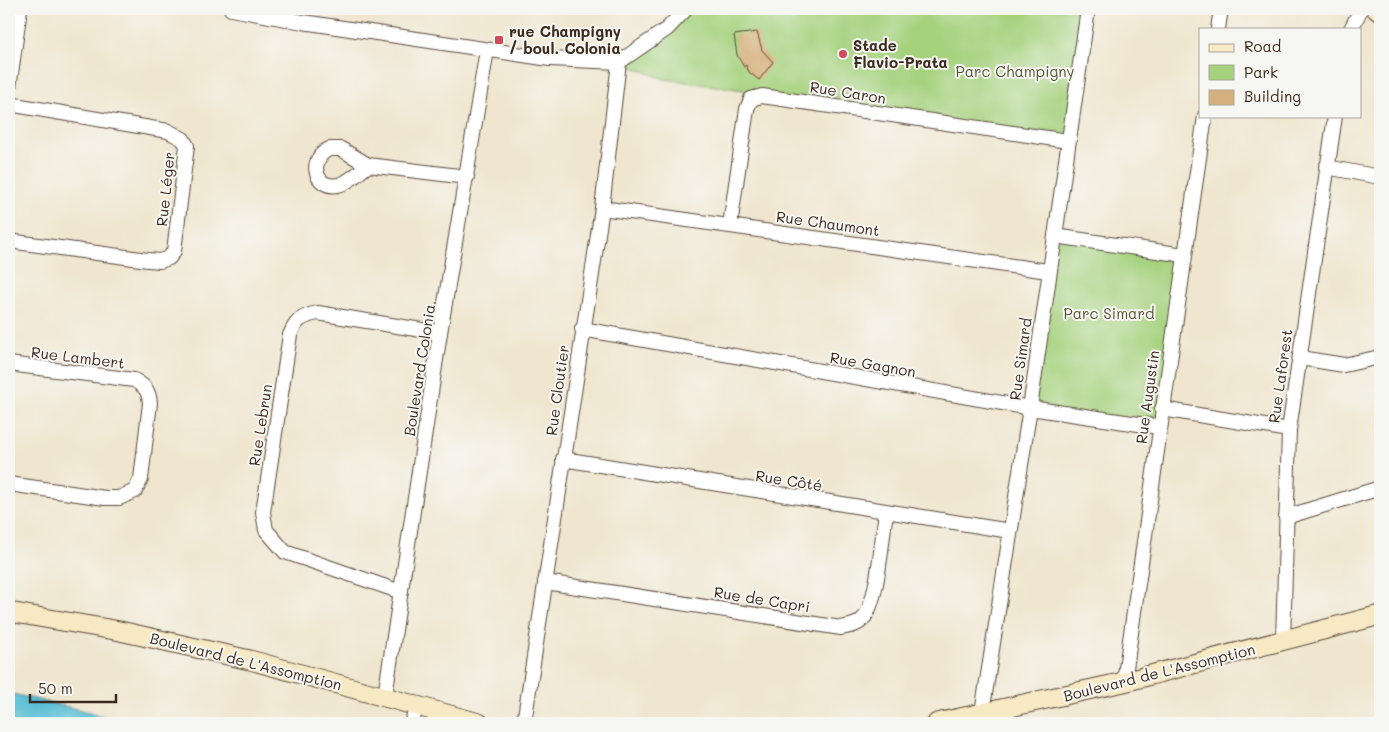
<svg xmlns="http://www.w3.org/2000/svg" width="1389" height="732" viewBox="0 0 1389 732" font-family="Mali,sans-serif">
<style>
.green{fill:#a6d27e;stroke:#707e4e}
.water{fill:#56bdd4;stroke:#487479}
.building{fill:#d6b07c}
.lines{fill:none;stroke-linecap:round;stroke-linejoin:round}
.street-casing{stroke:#564639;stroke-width:16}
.secondary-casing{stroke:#564639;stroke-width:21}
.street{stroke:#fff;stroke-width:14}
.secondary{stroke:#f7e9c3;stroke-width:19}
.poi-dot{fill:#d1495b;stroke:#f6f6f2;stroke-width:2}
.labels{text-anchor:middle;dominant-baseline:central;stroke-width:4;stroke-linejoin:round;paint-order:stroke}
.poi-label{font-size:15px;font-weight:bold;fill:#3b2a1e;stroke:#f6f6f2;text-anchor:start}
.park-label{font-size:15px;fill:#565436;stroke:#f6f6f2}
.street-label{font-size:15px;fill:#3b2a1e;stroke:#f6f6f2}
</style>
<rect width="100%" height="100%" fill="#f6f6f2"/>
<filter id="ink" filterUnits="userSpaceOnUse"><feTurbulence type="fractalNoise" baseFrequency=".02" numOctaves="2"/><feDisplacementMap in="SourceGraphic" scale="10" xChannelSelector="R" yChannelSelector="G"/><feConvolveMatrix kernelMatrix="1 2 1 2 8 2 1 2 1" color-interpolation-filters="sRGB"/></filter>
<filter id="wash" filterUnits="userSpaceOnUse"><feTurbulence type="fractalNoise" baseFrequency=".0096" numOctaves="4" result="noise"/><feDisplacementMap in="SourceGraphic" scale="20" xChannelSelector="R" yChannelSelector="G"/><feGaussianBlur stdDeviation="1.12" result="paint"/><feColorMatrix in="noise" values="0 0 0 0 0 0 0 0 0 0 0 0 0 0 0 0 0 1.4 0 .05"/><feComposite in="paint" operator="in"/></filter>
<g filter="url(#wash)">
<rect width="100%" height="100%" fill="#f0e6cf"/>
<g class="green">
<path d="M686,9H1088L1068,141L751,99L743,90L664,79L619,62Z"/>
<path d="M1055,236L1184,255L1159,427L1030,408Z"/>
</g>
<path class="water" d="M9,693L90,712L121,723H9Z"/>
<g id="blocks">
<path class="building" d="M757,32L762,50L773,62L759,80L749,72L746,65L744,67L737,55L734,35Z"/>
</g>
</g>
<g filter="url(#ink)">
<use href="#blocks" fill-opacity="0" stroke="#564639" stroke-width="1"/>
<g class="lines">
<defs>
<g id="street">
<path d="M231,9L303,22L550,59L619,62L667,29L686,9"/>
<path d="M1218,29L1221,9"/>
<path d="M1351,29L1361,9"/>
<path d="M9,88L20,9"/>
<path d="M9,104L168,131L183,139L187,146L174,251L169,258L160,261L148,260L9,241"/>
<path d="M329,149H341L368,165C360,172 348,183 338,185C314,189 308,159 329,149Z"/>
<path d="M368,165L467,177"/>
<path d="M1326,167L1380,177"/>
<path d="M602,208L1048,271"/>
<path d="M730,225L747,109L751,99L762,96L1068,141"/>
<path d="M1055,236L1184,255"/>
<path d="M582,329L1030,408L1159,427"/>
<path d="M1300,358L1344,365L1380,357"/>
<path d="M9,364L134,380C145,386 149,391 150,403L141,479L135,491L119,498H105L9,484"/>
<path d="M1162,409L1289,430"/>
<path d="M563,459L1010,531"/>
<path d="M1286,517L1380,488"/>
<path d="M545,582L841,628C849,626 857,626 863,619C878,603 882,536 886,512"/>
<path d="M401,592L285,552L266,530L263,512L290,335C296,320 302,316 318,313L440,333"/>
<path d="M1283,642L1289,430L1335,116"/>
<path d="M1124,682L1205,116"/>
<path d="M385,696L440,333L487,50"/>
<path d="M982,713L1030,408L1088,9"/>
<path d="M412,723L416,706"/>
<path d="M524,723L602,208L619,62"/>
</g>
<g id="secondary">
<path d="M1376,9L1380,12"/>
<path d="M9,612L120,631L250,660L479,723"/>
<path d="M937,723L1124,682L1380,615"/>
</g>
</defs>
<use href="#street" class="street-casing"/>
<use href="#secondary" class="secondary-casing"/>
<use href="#street" class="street"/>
<use href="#secondary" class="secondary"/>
</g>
</g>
<g class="poi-dot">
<rect x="494" y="35" width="10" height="10" rx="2.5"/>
<circle cx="843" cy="54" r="5"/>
</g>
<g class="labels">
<g class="poi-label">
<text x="509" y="31">rue Champigny<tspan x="509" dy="17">/ boul. Colonia</tspan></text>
<text x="853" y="45">Stade<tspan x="853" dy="17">Flavio-Prata</tspan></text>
</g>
<g class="park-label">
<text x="1015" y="71">Parc Champigny</text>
<text x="1109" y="313">Parc Simard</text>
</g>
<g class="street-label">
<text transform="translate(848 92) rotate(9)">Rue Caron</text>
<text transform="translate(165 189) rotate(-84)">Rue Léger</text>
<text transform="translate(828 223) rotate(8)">Rue Chaumont</text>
<text transform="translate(78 357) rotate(7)">Rue Lambert</text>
<text transform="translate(1020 359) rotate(-82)">Rue Simard</text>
<text transform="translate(873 364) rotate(10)">Rue Gagnon</text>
<text transform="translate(419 370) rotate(-81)">Boulevard Colonia</text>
<text transform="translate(1280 376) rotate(-82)">Rue Laforest</text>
<text transform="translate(557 390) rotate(-82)">Rue Cloutier</text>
<text transform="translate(1147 397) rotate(-82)">Rue Augustin</text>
<text transform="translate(260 425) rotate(-81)">Rue Lebrun</text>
<text transform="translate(789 480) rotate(9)">Rue Côté</text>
<text transform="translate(762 599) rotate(9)">Rue de Capri</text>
<text transform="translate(246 661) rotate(14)">Boulevard de L'Assomption</text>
<text transform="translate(1159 672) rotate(-14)">Boulevard de L'Assomption</text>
</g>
</g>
<rect width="1389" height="732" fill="none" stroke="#f6f6f2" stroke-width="30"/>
<rect x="1199" y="28" width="162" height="90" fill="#f6f6f2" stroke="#aba49d"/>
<rect x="1209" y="44" width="25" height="8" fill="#f7e9c3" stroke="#aba49d"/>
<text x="1244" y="52" font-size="15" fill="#3b2a1e">Road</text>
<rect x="1209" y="65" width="25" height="15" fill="#a6d27e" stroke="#aba49d"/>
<text x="1244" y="78" font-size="15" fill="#3b2a1e">Park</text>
<rect x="1209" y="90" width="25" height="15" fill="#d6b07c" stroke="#aba49d"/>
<text x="1244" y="102" font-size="15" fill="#3b2a1e">Building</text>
<path d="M30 694v8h86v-8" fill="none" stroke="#3b2a1e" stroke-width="2.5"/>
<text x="38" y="694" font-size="15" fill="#3b2a1e" stroke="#f6f6f2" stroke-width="4" paint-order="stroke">50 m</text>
</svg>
